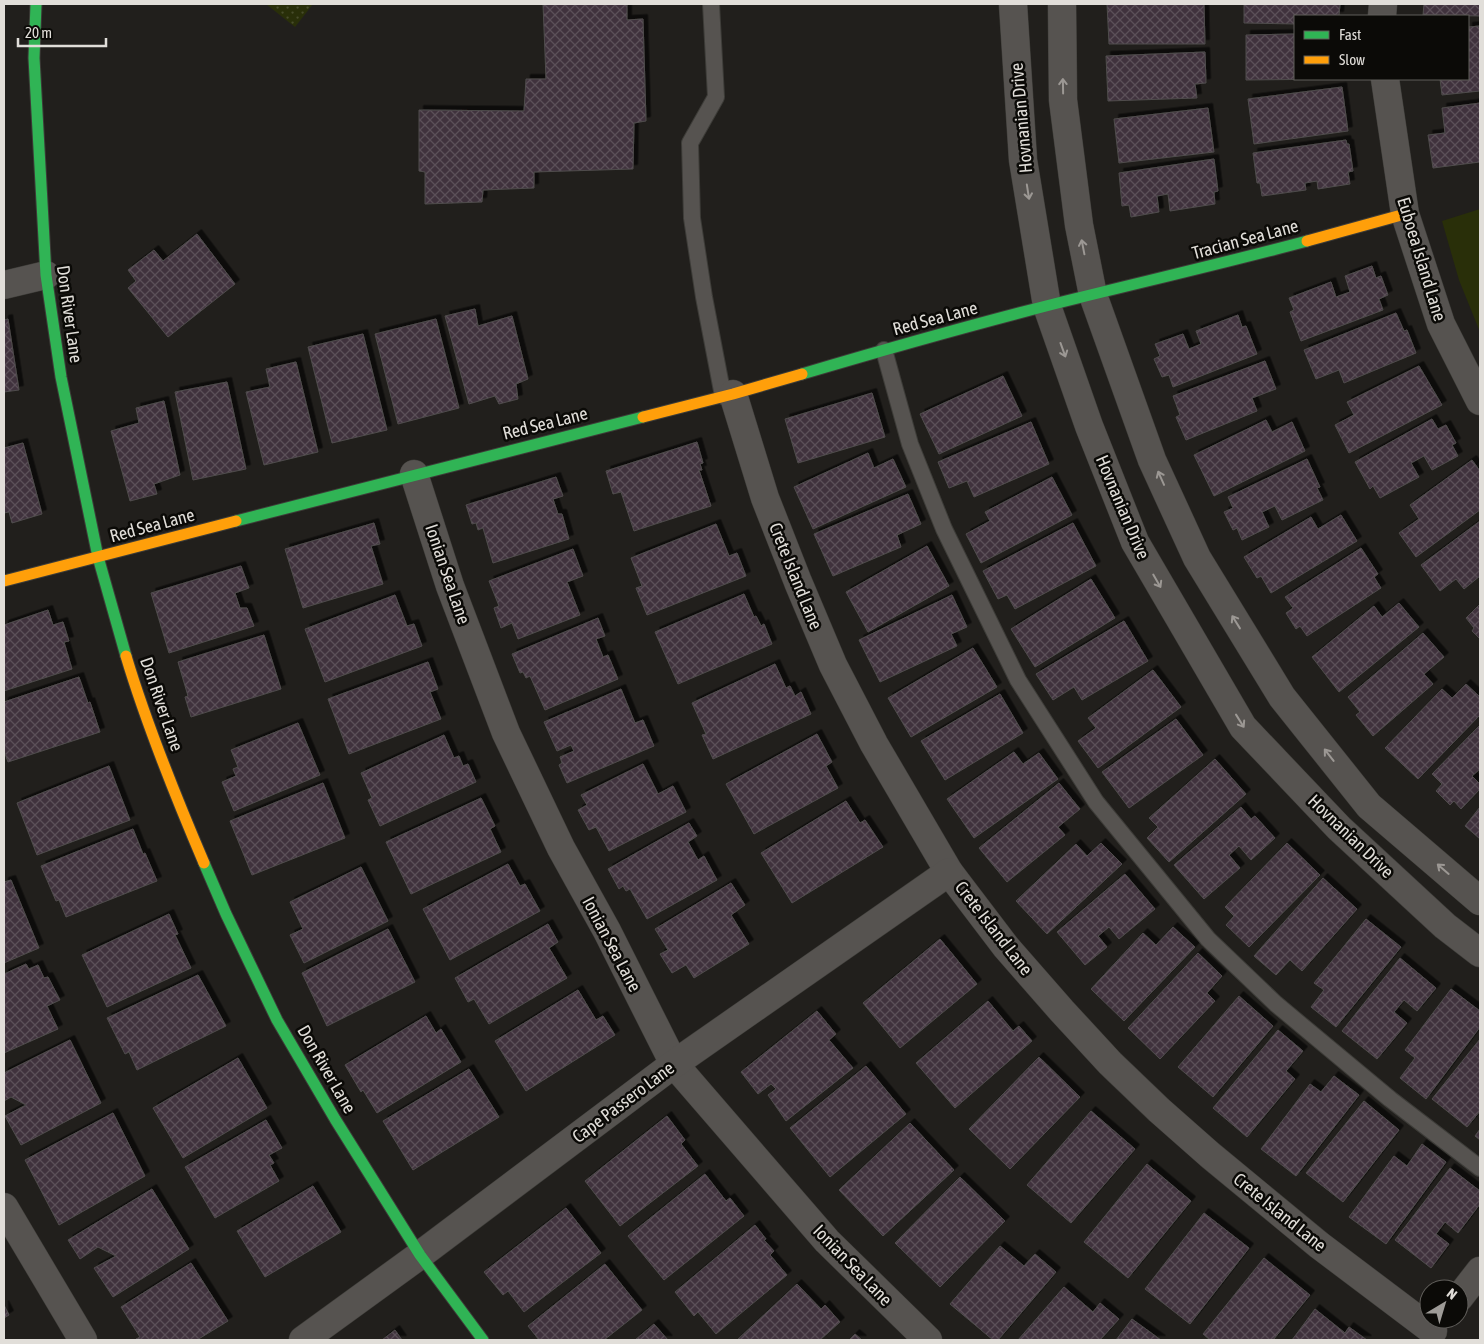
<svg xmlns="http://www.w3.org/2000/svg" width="1484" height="1344" viewBox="0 0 1484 1344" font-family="'Asap Condensed',sans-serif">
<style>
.grass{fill:#292f09}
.park{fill:url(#park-dots)}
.building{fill:url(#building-cross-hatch);stroke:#4f4c4c;filter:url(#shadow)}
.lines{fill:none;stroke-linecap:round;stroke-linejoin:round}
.lane-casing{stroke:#3d3c38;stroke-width:18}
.street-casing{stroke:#3d3c38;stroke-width:29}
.fast-casing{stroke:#3d3c38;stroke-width:13}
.slow-casing{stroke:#3d3c38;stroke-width:13}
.lane{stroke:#565350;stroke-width:16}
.street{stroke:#565350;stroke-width:28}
.fast{stroke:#30b455;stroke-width:11}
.slow{stroke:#ff9f0a;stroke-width:11}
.oneway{stroke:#9c9894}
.labels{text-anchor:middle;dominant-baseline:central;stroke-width:5;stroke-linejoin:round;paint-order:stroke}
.street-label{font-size:18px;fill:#e1ded9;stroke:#0b0a07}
</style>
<defs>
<pattern id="park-dots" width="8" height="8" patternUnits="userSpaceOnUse" patternTransform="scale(1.25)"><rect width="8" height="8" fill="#292f09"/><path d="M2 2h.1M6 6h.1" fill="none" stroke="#484d2c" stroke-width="1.8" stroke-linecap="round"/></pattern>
<pattern id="building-cross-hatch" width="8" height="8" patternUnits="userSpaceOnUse" patternTransform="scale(1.25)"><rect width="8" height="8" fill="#40333e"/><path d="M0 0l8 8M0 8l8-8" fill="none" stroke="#5b5059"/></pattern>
<filter id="shadow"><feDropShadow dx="4.5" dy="-4.5" stdDeviation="0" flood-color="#0009"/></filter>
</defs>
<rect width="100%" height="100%" fill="#211f1c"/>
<path class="grass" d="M1480,209V332L1459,280L1442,221Z"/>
<path class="park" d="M266,4H313L295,27Z"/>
<g class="building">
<path d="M543,4H627V20L643,19L646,121L634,123L633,169L534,172V188L483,190L482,202L425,204V172L419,171V110L524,111L526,79H546Z"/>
<path d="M1107,4H1204L1205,44H1109Z"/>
<path d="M1244,4H1340L1339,16H1295V24L1244,23Z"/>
<path d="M1424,4H1480V16L1423,15Z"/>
<path d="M1480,26V91L1442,95L1440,79H1468V27Z"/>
<path d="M1295,34V79H1341L1246,80V35Z"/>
<path d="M1205,52L1206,83L1195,84L1197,98L1108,101L1106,56Z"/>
<path d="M1342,87L1348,131L1254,144L1248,99Z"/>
<path d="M1480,103V162L1433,168L1428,135L1445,133L1442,108Z"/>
<path d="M1208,108L1214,152L1119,163L1114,119Z"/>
<path d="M1346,140L1347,144H1349L1353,171L1348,172L1350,184L1318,189L1317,181L1305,183L1306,190L1262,196L1260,183H1257L1253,153Z"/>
<path d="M1214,159L1218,191L1214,192L1215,204L1170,211L1168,194L1157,196L1159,212L1131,217L1129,205L1122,206L1119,173Z"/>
<path d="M197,234L235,284L168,337L128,288L136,281L128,270L154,250L163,261Z"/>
<path d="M1372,266L1376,278L1381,276L1388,295L1379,299L1383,310L1301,341L1290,312L1294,310L1289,298L1331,282L1336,297L1350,292L1345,276Z"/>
<path d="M475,309L478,326L512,316L528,379L516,384L518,399L499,404L495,396L469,404L445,316Z"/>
<path d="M1396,313L1404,331L1407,330L1416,353L1344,383L1339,370L1316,379L1304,350Z"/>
<path d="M1238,315L1242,327L1246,326L1257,354L1173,387L1169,375L1162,377L1154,359L1160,356L1155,344L1183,334L1189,349L1201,344L1196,331Z"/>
<path d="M8,319L19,390L4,392V320Z"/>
<path d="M436,319L459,408L398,424L375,334Z"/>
<path d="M363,334L387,430L332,443L308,347Z"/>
<path d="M1265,361L1276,389L1252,398L1257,411L1186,440L1176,417L1180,415L1173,396Z"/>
<path d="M296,362L318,452L264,465L246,392L270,387L266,369Z"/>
<path d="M1419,366L1442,405L1349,453L1335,425L1354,415L1347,402Z"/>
<path d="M1003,376L1022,416L939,454L920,414Z"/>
<path d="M227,382L246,469L193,480L175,392Z"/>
<path d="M872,393L885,437L798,463L785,419Z"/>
<path d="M164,401L180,475L154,484L157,494L130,501L111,431L139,423L136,408Z"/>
<path d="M1432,419L1438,429L1446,425L1456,443L1452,445L1458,456L1432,470L1424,456L1411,463L1419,477L1380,498L1373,486L1370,489L1355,462Z"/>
<path d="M1266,420L1272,432L1292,422L1305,451L1214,496L1194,455Z"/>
<path d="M1031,422L1049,464L974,497L967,481L949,488L938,462Z"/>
<path d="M697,442L703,463L700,464L702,470H699L711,506L634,531L621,492L613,494L606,471Z"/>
<path d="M23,443L42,514L12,523L9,512L4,513V448Z"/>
<path d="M868,453L874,468L893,459L906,487L813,529L794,487Z"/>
<path d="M1307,459L1320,487L1317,488L1323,500L1282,520L1275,506L1262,512L1269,527L1242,540L1237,528L1233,530L1224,512L1233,508L1228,497Z"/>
<path d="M1472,460L1480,471V510L1416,557L1399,533L1419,519L1410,505Z"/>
<path d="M556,477L563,496L553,499L558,514H562L569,539L493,563L483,528L478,530L476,523L472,524L466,505Z"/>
<path d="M1052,477L1072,515L981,563L966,534L990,521L985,512Z"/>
<path d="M908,494L921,524L897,535L901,547L833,576L814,534Z"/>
<path d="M1341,515L1357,541L1271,593L1261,576L1257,578L1244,557L1311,517L1318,529Z"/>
<path d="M1480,521V576L1464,589L1456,579L1440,591L1421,565Z"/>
<path d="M374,523L380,544L371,546L383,584L303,608L285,549Z"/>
<path d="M1073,523L1096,566L1015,609L1007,595L998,599L983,571Z"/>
<path d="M716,524L729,556L737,553L746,576L647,615L636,588L642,586L631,558Z"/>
<path d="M927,546L949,586L868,632L846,592Z"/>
<path d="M1361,548L1378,574L1374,577L1381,588L1307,636L1300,626L1296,629L1286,613L1293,608L1285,597Z"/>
<path d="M573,549L583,576L567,582L580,615L518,639L512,623L501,628L494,608L499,606L489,581Z"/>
<path d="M241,566L249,588L235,593L240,608H247L254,626L169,653L151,593Z"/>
<path d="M1091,579L1115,618L1035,667L1011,629Z"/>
<path d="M744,594L754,617L756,616L761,626L764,624L772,644L678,684L655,632Z"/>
<path d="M395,595L407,626L414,624L422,646L325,682L305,629Z"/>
<path d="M952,595L967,627L951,634L957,646L880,682L859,640Z"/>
<path d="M1399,603L1419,627L1339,692L1312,657L1374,606L1382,617Z"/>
<path d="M1480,604V639L1472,631L1474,628L1466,618Z"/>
<path d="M48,610L53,625L63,622L69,641L64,642L72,669L4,691V625Z"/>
<path d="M598,618L605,636L596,639L603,657L608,655L618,679L545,710L530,676L526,678L523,672L520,673L512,654Z"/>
<path d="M1124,621L1148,661L1082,700L1074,687L1053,700L1036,674Z"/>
<path d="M1423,633L1444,657L1424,674L1433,684L1373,736L1356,715L1360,712L1348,697Z"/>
<path d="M264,635L281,689L191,717L185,697L188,696L178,662Z"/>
<path d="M973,648L997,687L911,737L888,698Z"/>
<path d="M428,662L438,689L430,692L441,719L349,754L328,699Z"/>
<path d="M775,664L786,688L790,686L795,696L801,692L811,714L713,759L702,735L706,734L692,703Z"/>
<path d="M1153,670L1181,707L1098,768L1078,741L1096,728L1088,718Z"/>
<path d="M79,677L88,703L90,702L100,732L8,762L4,751V702Z"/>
<path d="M1466,684L1480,697V715L1418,779L1385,748L1442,689L1452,698Z"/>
<path d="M621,689L635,723L643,720L654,746L567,783L559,765L562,763L560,757L574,751L571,745L557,751L544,722Z"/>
<path d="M1000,694L1023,733L945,780L921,741Z"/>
<path d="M1176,719L1203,755L1129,808L1102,772Z"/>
<path d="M298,723L320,775L234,811L222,782L236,776L233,769L238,767L231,750Z"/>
<path d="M1480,725V769L1472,776L1480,784V789L1461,809L1454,801L1450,805L1436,791L1442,784L1432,774Z"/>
<path d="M817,734L832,762L826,766L838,788L754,834L726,784Z"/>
<path d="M444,735L454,758L459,756L463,766L468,764L476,782L380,826L368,800L372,798L361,773Z"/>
<path d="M1014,752L1023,764L1039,753L1058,779L974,838L947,799Z"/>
<path d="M1215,759L1246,794L1169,862L1147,838L1158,827L1149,818Z"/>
<path d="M643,764L658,794L673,786L686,812L609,851L596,827L589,830L578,810L587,805L581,795Z"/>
<path d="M109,766L130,820L37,855L17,803Z"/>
<path d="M323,783L345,838L252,875L230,821Z"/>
<path d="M1059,783L1080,809L1058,827L1065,835L1007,882L979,848Z"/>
<path d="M481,798L495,826L490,829L501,852L411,894L386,842Z"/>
<path d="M846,801L860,823L865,820L883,847L792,903L761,853Z"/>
<path d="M1241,807L1251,819L1255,816L1275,838L1251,860L1239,846L1229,855L1240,868L1204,899L1174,865Z"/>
<path d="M1480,807V839L1465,826Z"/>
<path d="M689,823L697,836L688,842L698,860L704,856L717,880L647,919L630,889L626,891L623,886L619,889L608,869Z"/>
<path d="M133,829L143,854L145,853L157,881L66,917L59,900L56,901L41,866Z"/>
<path d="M1101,843L1122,864L1047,934L1016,901L1076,844L1087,856Z"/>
<path d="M1287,843L1320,875L1249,947L1226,925L1234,916L1225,907Z"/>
<path d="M508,864L520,886L525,884L540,911L450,960L423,909Z"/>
<path d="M361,867L388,921L304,963L290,935L303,929L290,902Z"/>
<path d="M1125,874L1155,909L1119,939L1109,927L1098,936L1107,947L1085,965L1057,932Z"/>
<path d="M1323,878L1357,909L1302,971L1290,960L1276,975L1254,956Z"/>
<path d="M11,880L39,948L4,963V882Z"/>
<path d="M731,883L745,905L731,915L749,944L694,978L686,965L672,973L660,954L668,950L655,929Z"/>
<path d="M169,914L178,934L175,935L191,968L107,1007L82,955Z"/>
<path d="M1366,919L1401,947L1336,1027L1311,1007L1324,990L1314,983Z"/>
<path d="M548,924L558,942L549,948L567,978L489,1024L474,999L468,1002L455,978Z"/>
<path d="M1173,927L1195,947L1124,1021L1091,989L1143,933L1156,945Z"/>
<path d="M388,929L415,982L327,1026L302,973Z"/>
<path d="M940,939L977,984L900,1048L863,1003Z"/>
<path d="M1198,953L1222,976L1207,993L1215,1001L1160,1059L1128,1028Z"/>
<path d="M1400,958L1436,988L1417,1011L1404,1000L1394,1012L1407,1023L1377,1059L1342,1031Z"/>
<path d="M26,964L29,969L38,965L44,978L48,977L60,1000L47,1006L58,1029L4,1053V974Z"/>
<path d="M198,975L226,1026L137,1070L129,1052L125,1054L107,1018Z"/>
<path d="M1451,989L1480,1011V1027L1426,1099L1400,1078L1415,1058L1405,1050Z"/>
<path d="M578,990L596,1020L603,1016L615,1035L526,1091L495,1041Z"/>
<path d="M1239,996L1273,1026L1213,1097L1178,1067Z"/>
<path d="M988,1001L1013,1031L1019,1026L1032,1041L955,1108L916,1063Z"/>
<path d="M817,1011L836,1034L829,1040L853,1068L786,1121L768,1095L776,1089L771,1084L758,1094L741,1072Z"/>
<path d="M426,1016L436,1033L441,1029L461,1062L377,1113L363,1090L361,1092L345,1065Z"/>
<path d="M1278,1030L1303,1051L1286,1071L1295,1079L1247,1137L1213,1108Z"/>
<path d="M1480,1039V1111L1467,1127L1432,1099Z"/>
<path d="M70,1040L101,1103L21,1145L5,1116L26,1105L11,1097L4,1101V1073Z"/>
<path d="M1039,1057L1080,1097L1010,1169L969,1129Z"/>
<path d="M238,1058L267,1108L183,1158L153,1108Z"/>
<path d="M866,1066L906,1114L830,1177L790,1128Z"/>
<path d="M469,1069L499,1117L413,1170L383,1121Z"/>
<path d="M1334,1076L1359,1095L1296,1176L1261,1149L1310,1084L1321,1092Z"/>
<path d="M1364,1101L1399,1130L1343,1202L1306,1173Z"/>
<path d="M1091,1111L1135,1149L1071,1223L1027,1185Z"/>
<path d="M113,1113L145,1176L59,1225L25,1160Z"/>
<path d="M667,1116L685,1140L681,1144L698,1166L620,1226L585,1181Z"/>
<path d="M266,1120L282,1148L269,1155L274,1163L270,1165L279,1181L215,1218L185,1167Z"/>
<path d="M910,1123L954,1170L883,1236L839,1190Z"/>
<path d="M1480,1129V1140L1475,1136Z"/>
<path d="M1422,1144L1446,1162L1386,1244L1349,1217L1394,1156L1407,1166Z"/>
<path d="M1147,1164L1191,1201L1128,1278L1084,1242Z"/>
<path d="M1450,1168L1480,1191V1204L1458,1233L1445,1222L1436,1234L1449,1244L1431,1268L1395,1240Z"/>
<path d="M705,1174L726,1201L730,1198L744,1216L664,1280L628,1236Z"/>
<path d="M960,1177L1005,1221L940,1287L895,1243Z"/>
<path d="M313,1186L341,1232L265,1277L237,1231Z"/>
<path d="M152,1189L189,1249L113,1297L94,1268L116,1256L98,1247L80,1259L68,1240Z"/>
<path d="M566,1208L601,1253L524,1312L508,1291L503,1295L484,1272Z"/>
<path d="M1204,1213L1249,1248L1190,1324L1145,1289Z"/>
<path d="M755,1225L766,1239L764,1240L774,1251L770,1255L787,1275L716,1334L698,1312L694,1316L675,1292Z"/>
<path d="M1000,1246L1024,1266L1035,1254L1056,1272L998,1340H993L950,1304Z"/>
<path d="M1264,1258L1310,1295L1273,1340H1210L1203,1334Z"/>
<path d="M191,1263L228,1321L197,1340H136V1339L140,1337L121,1307Z"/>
<path d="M605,1264L642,1310L604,1340H539L528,1326Z"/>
<path d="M797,1284L821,1309L825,1305L840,1322L820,1340H737Z"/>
<path d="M1064,1287L1093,1312L1100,1303L1119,1319L1100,1340H1018Z"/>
<path d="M4,1305L9,1315L4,1318Z"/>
<path d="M1315,1309L1345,1333L1349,1327L1367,1340H1292Z"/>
<path d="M1132,1319L1161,1340H1116Z"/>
<path d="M654,1324L668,1340H635Z"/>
<path d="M395,1330L402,1340H382Z"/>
<path d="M855,1334L862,1340H849Z"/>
</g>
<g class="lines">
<defs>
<g id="lane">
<path d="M711,4L716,97L690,143L692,218L704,297L723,396"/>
<path d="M884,350L910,444L944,529L1018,680L1096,802L1208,939L1276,1004L1390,1099L1480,1168"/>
</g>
<g id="street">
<path d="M1013,4L1023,160L1047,306L1089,426L1135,542L1243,727L1339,828L1445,926L1480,953"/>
<path d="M1062,4L1063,100L1079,225L1093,295L1152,460L1197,558L1282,697L1369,806L1480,901"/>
<path d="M1382,16L1383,4"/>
<path d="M1385,79L1405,214L1441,324L1480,401"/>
<path d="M4,285L46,275"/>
<path d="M733,394L765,498L798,582L833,665L874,744L949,872L1006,947L1062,1011L1110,1063L1159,1110L1210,1155L1319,1245L1433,1331"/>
<path d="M414,474L450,586L506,733L561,848L607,931L674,1064L827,1241L928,1340"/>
<path d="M4,1207L83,1340"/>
<path d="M1459,1298L1480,1271"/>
<path d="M303,1340L420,1255L674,1064L949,872"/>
</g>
<g id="fast">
<path d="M36,4L34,58L46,275L61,377L98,557L126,656"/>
<path d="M802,374C883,350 964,327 1046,306C1133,284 1221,264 1307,241"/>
<path d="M236,521L643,417"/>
<path d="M204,863L226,914L277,1020L335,1119L420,1255L483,1340"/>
</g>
<g id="slow">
<path d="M1307,241L1405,214"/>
<path d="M643,417L733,394L802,374"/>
<path d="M4,581L236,521"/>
<path d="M126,656C147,726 175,795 204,863"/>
</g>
</defs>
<use href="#lane" class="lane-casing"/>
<use href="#street" class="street-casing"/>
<use href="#fast" class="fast-casing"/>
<use href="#slow" class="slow-casing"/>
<use href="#lane" class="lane"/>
<use href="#street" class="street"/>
<use href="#fast" class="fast"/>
<use href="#slow" class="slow"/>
</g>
<defs><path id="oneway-shaft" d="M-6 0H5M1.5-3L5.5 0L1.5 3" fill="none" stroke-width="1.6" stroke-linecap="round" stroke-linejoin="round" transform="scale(1.25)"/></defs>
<g class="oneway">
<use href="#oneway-shaft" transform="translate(1063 86) rotate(-91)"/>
<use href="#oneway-shaft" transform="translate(1028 192) rotate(81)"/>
<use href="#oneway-shaft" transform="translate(1083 247) rotate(-101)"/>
<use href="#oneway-shaft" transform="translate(1063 350) rotate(70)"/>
<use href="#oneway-shaft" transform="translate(1161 478) rotate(-114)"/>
<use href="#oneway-shaft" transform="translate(1157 581) rotate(60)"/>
<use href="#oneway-shaft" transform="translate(1236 622) rotate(-122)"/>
<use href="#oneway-shaft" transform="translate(1240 721) rotate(58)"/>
<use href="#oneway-shaft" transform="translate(1329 755) rotate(-128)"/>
<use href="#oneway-shaft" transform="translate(1443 869) rotate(-139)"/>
</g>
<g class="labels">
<g class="street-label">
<text transform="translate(1021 118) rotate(-95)">Hovnanian Drive</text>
<text transform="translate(1245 239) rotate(-15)">Tracian Sea Lane</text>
<text transform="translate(1422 259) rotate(73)">Euboea Island Lane</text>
<text transform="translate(70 314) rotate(82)">Don River Lane</text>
<text transform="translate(935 318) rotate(-15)">Red Sea Lane</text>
<text transform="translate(545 423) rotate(-14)">Red Sea Lane</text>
<text transform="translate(1123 507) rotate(67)">Hovnanian Drive</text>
<text transform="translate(152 525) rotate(-15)">Red Sea Lane</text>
<text transform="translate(448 574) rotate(71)">Ionian Sea Lane</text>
<text transform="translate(796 576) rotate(68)">Crete Island Lane</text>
<text transform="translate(162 704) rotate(71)">Don River Lane</text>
<text transform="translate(1351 836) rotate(44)">Hovnanian Drive</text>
<text transform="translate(994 928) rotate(52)">Crete Island Lane</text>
<text transform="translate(612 944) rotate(62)">Ionian Sea Lane</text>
<text transform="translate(327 1069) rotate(60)">Don River Lane</text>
<text transform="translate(623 1102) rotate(-37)">Cape Passero Lane</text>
<text transform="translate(1280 1212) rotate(39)">Crete Island Lane</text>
<text transform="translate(853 1265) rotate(46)">Ionian Sea Lane</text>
</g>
</g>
<rect width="1484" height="1344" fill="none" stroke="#e1ded9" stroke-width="10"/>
<rect x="1294" y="15" width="175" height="65" fill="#0b0a07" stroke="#615f5b"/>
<rect x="1304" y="31" width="25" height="8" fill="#30b455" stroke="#615f5b"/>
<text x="1339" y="40" font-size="15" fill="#e1ded9">Fast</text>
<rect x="1304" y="56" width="25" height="8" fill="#ff9f0a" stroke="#615f5b"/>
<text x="1339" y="65" font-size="15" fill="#e1ded9">Slow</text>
<g transform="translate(1444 1304) rotate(38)"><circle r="24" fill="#0b0a07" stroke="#615f5b"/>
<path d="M0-4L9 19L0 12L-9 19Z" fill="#9e9b97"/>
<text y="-8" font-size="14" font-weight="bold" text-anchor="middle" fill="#e1ded9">N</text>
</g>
<path d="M18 38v8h88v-8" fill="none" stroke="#e1ded9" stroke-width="2.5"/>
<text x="25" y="38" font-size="15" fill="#e1ded9" stroke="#0b0a07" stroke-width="4" paint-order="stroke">20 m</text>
</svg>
